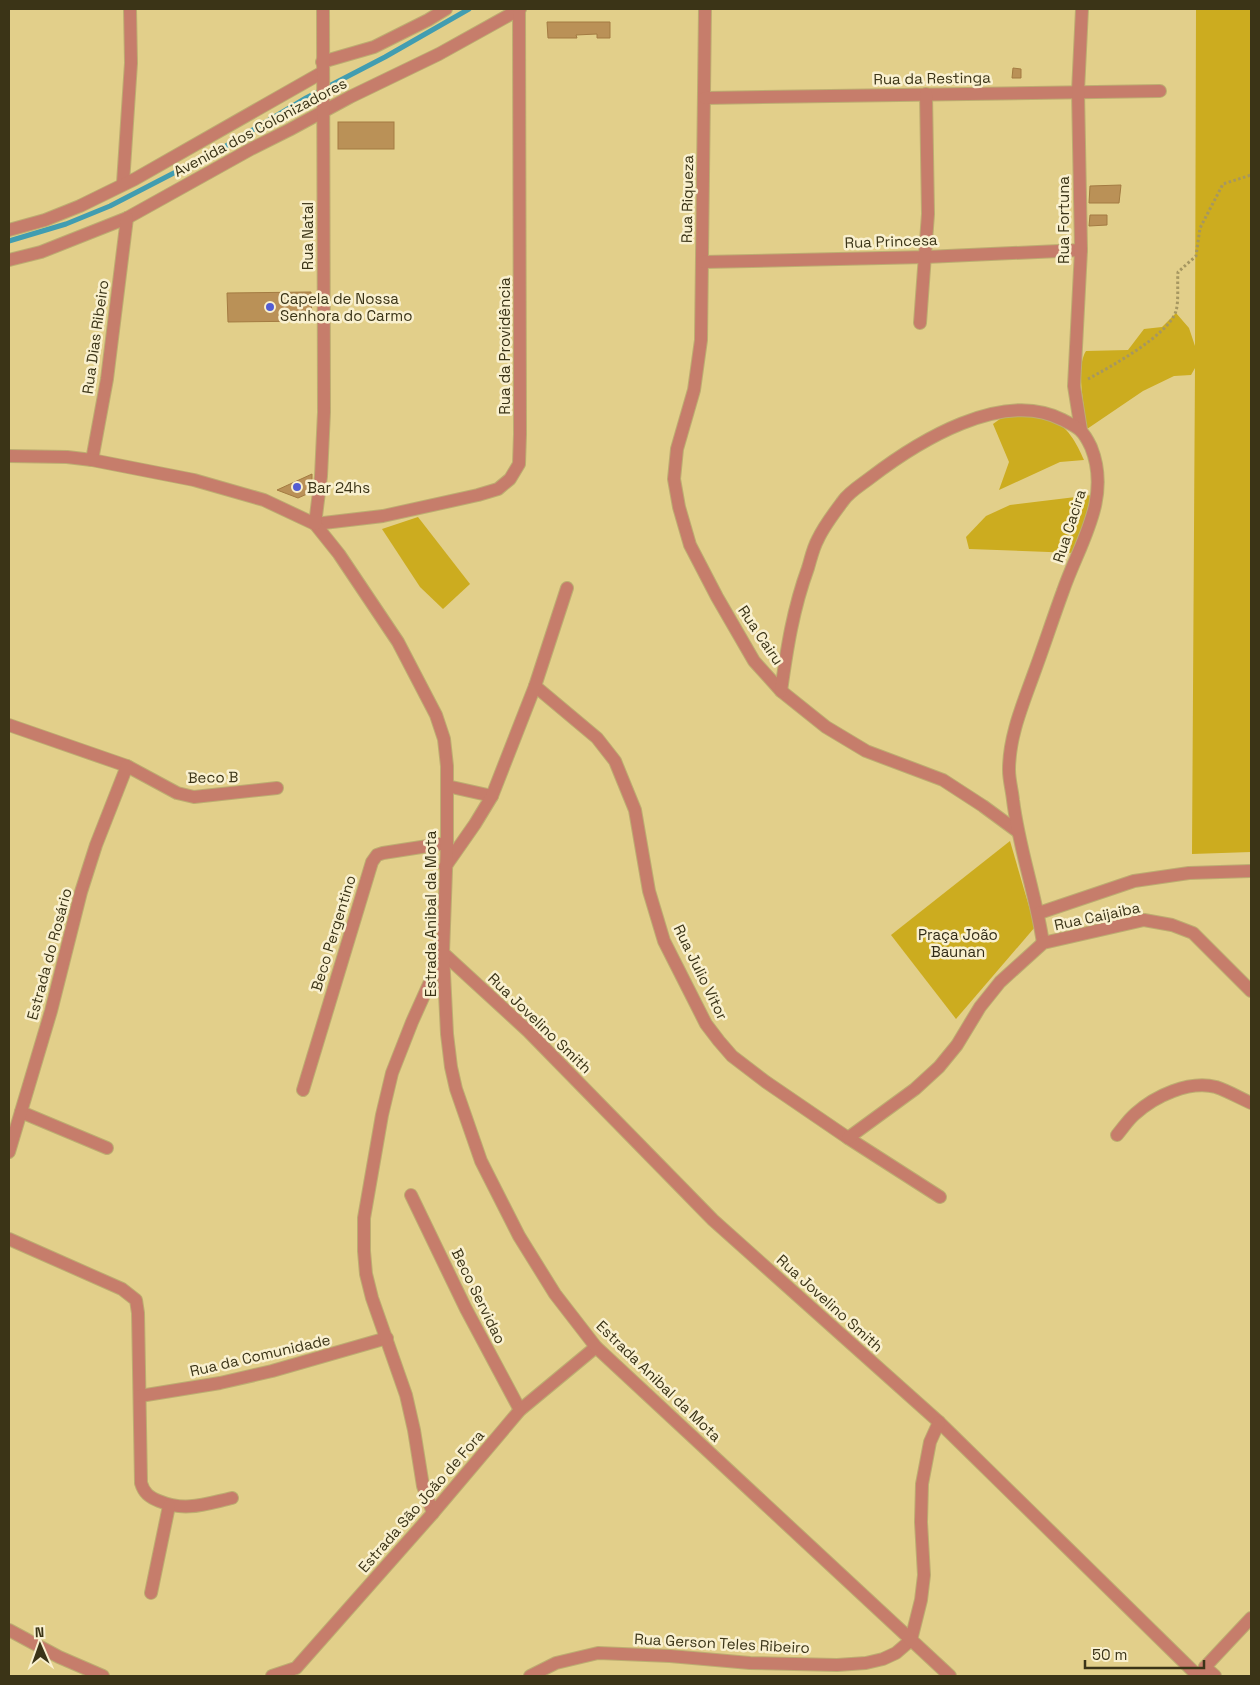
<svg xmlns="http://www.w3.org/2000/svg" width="1260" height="1685" viewBox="0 0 1260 1685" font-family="'Space Grotesk',sans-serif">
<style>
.green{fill:#ccac1f}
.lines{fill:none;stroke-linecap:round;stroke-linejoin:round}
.stream{stroke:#419db1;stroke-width:5}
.building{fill:#ba9157;stroke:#a37b42}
.minor-casing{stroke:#bdad71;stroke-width:14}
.tertiary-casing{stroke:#bdad71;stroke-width:14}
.path{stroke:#a69761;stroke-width:3;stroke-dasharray:2.5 2.5;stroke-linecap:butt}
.minor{stroke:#c67d6b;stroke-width:12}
.tertiary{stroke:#c67d6b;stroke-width:12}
.poi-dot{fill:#535dd3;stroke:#f9f0cf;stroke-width:2}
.labels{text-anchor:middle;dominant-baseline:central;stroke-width:5;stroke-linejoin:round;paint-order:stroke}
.street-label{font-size:15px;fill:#3b3417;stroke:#f9f0cf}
.poi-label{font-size:15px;fill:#3b3417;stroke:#f9f0cf;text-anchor:start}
.park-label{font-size:15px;fill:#322c17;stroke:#f9f0cf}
</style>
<rect width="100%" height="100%" fill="#e2cf8a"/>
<g class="green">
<path d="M1196,9H1251V852L1192,854L1195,368L1191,375L1174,376L1143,391L1087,429C1085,409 1075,368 1086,351L1128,350L1144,329L1162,327L1176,313L1189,328L1195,346Z"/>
<path d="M1004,416C1017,416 1037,415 1049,419C1067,424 1077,444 1084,460L1060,462L999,490L1009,462L993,424Z"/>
<path d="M1092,495L1075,553L969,549L966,537L986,516L1010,505Z"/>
<path d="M418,517L470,584L443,609L420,587L382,529Z"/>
<path d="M1010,841L1035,927L956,1019L891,935Z"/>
</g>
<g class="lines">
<path class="stream" d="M9,241L66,224L110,206L226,146L306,98L385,57L469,9"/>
</g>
<g class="building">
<path d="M547,22H610V38H597V34L576,35L577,38H548Z"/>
<path d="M1013,68L1021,69V78H1012Z"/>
<rect x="338" y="122" width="56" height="27"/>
<path d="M1121,185L1119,203H1089L1090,186Z"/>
<path d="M1090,215H1107V225L1089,226Z"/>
<path d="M311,292L312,321L228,322L227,293Z"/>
<path d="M312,474V484L307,494L298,498L277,490Z"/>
</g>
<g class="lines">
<defs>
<g id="minor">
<path d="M705,9L701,340L694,390L677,449L674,479L679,507L690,545L717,597L754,661L781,691L826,727L866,751L943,780L983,806L1017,831"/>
<path d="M705,98L1160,91"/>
<path d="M123,183L131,63L130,9"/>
<path d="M9,230L45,220L80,206L135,179L323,72"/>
<path d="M9,260L41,252L127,218L251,149L289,130L350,97L439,54L520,9"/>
<path d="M703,262L926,257L1081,250"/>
<path d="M920,323L928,214L926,94"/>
<path d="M1081,430L1074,386L1081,250L1078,91L1082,9"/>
<path d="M92,460L107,379L127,218"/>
<path d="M315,524L383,516L478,495L498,489L510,479L519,464L520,434L519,9"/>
<path d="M535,686L597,738L615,761L635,810L649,891L664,941L706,1024L719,1041L732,1056L766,1082L848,1138L940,1197"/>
<path d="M781,691C787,648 793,609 808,568C811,558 813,548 818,539C824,526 834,513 843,501C849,492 861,485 870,478C917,442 1003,388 1063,420C1079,428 1083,430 1091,447C1112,499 1079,544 1063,591C1053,618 1044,646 1034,673C1023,704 1009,736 1009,770C1009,780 1012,790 1013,800C1019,849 1036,895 1043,943"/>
<path d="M9,725L127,766L177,793L194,797L277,788"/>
<path d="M447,786L492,796"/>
<path d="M445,867L475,824L492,796L535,686L567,588"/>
<path d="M1039,913L1134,881L1189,873L1251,871"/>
<path d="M303,1090L372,862L377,855L383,853L447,843"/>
<path d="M21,1112L107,1148"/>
<path d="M1117,1135C1123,1128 1128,1120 1135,1114C1155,1096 1189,1080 1216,1087C1228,1091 1240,1098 1251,1103"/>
<path d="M848,1138L915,1089L939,1067L957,1045L980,1007L1000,982L1043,943L1144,920L1172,925L1193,933L1251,991"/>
<path d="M9,1152L51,1011L81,892L96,845L127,766"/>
<path d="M411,1195L466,1309L520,1410"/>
<path d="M9,1239L122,1289L136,1300L138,1313L141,1483C144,1493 149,1497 159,1501C185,1512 205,1504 232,1498"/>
<path d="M140,1396L220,1383L272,1371L387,1338"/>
<path d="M433,1513L423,1486L414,1430L406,1395L372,1298L366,1274L364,1251V1218L382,1115L392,1073L412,1022L443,953L528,1031L713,1220L939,1422L1198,1676"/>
<path d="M151,1593L169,1506"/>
<path d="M9,1630L59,1657L103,1676"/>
<path d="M1205,1667L1215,1676"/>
<path d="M272,1676L296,1668L433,1513L520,1410L596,1347"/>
<path d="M530,1676L556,1663L598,1653L670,1656L750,1663L837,1665L866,1663L883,1659L896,1653L911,1640L921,1600L924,1575L921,1522L922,1484L930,1442L939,1422"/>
<path d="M1202,1676L1205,1667L1251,1618"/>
</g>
<g id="tertiary">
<path d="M322,62L374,47L428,20L446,9"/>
<path d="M9,456L67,457L92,460L194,480L264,500L315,524L339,554L398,642L436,715L444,739L447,766V843L443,953L447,1034L451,1067L456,1089L481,1161L519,1236L555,1294L596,1347L950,1676"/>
<path d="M315,524L321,476L324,412L323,9"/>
</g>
</defs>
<use href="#minor" class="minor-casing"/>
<use href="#tertiary" class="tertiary-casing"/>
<path class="path" d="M1088,379C1110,367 1169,335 1176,311C1179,301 1177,283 1178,272L1196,256L1200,228L1223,184L1251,175"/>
<use href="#minor" class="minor"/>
<use href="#tertiary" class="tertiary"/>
</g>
<g class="poi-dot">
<circle cx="270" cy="307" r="5"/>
<circle cx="297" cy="487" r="5"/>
</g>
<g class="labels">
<g class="street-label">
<text transform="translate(932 78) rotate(-1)">Rua da Restinga</text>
<text transform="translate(260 127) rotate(-28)">Avenida dos Colonizadores</text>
<text transform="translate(687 199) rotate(-89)">Rua Riqueza</text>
<text transform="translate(1063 220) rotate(-90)">Rua Fortuna</text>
<text transform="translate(307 236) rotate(-90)">Rua Natal</text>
<text transform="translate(891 241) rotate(-2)">Rua Princesa</text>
<text transform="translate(95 337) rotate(-82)">Rua Dias Ribeiro</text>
<text transform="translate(504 346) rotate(-90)">Rua da Providência</text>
<text transform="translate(1069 526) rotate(-72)">Rua Cacira</text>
<text transform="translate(761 635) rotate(56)">Rua Cairu</text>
<text transform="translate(213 777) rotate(-1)">Beco B</text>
<text transform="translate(430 914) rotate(-90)">Estrada Anibal da Mota</text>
<text transform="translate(1097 916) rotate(-12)">Rua Caijaiba</text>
<text transform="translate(333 933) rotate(-73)">Beco Pergentino</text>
<text transform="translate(49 954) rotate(-75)">Estrada do Rosário</text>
<text transform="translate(701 972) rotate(64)">Rua Julio Vitor</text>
<text transform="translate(540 1023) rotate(44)">Rua Jovelino Smith</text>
<text transform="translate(479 1296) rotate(64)">Beco Servidao</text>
<text transform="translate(830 1303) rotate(42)">Rua Jovelino Smith</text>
<text transform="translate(260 1355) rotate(-13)">Rua da Comunidade</text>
<text transform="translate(659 1381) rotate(44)">Estrada Anibal da Mota</text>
<text transform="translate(421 1501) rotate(-49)">Estrada São João de Fora</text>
<text transform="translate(722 1643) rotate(3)">Rua Gerson Teles Ribeiro</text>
</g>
<g class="poi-label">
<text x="280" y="298">Capela de Nossa<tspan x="280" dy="17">Senhora do Carmo</tspan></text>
<text x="307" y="487">Bar 24hs</text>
</g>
<g class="park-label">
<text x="958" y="934">Praça João<tspan x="958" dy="17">Baunan</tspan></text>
</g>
</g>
<rect width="1260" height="1685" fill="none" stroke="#3b3417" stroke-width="20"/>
<g transform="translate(40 1645) rotate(358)" stroke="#f9f0cf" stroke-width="4" paint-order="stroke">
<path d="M0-4L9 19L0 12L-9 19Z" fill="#3b3417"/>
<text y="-8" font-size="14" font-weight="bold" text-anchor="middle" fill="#3b3417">N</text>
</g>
<path d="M1085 1660v8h119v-8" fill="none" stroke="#3b3417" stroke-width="2.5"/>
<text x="1092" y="1660" font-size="15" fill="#3b3417" stroke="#f9f0cf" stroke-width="4" paint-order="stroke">50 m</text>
</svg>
